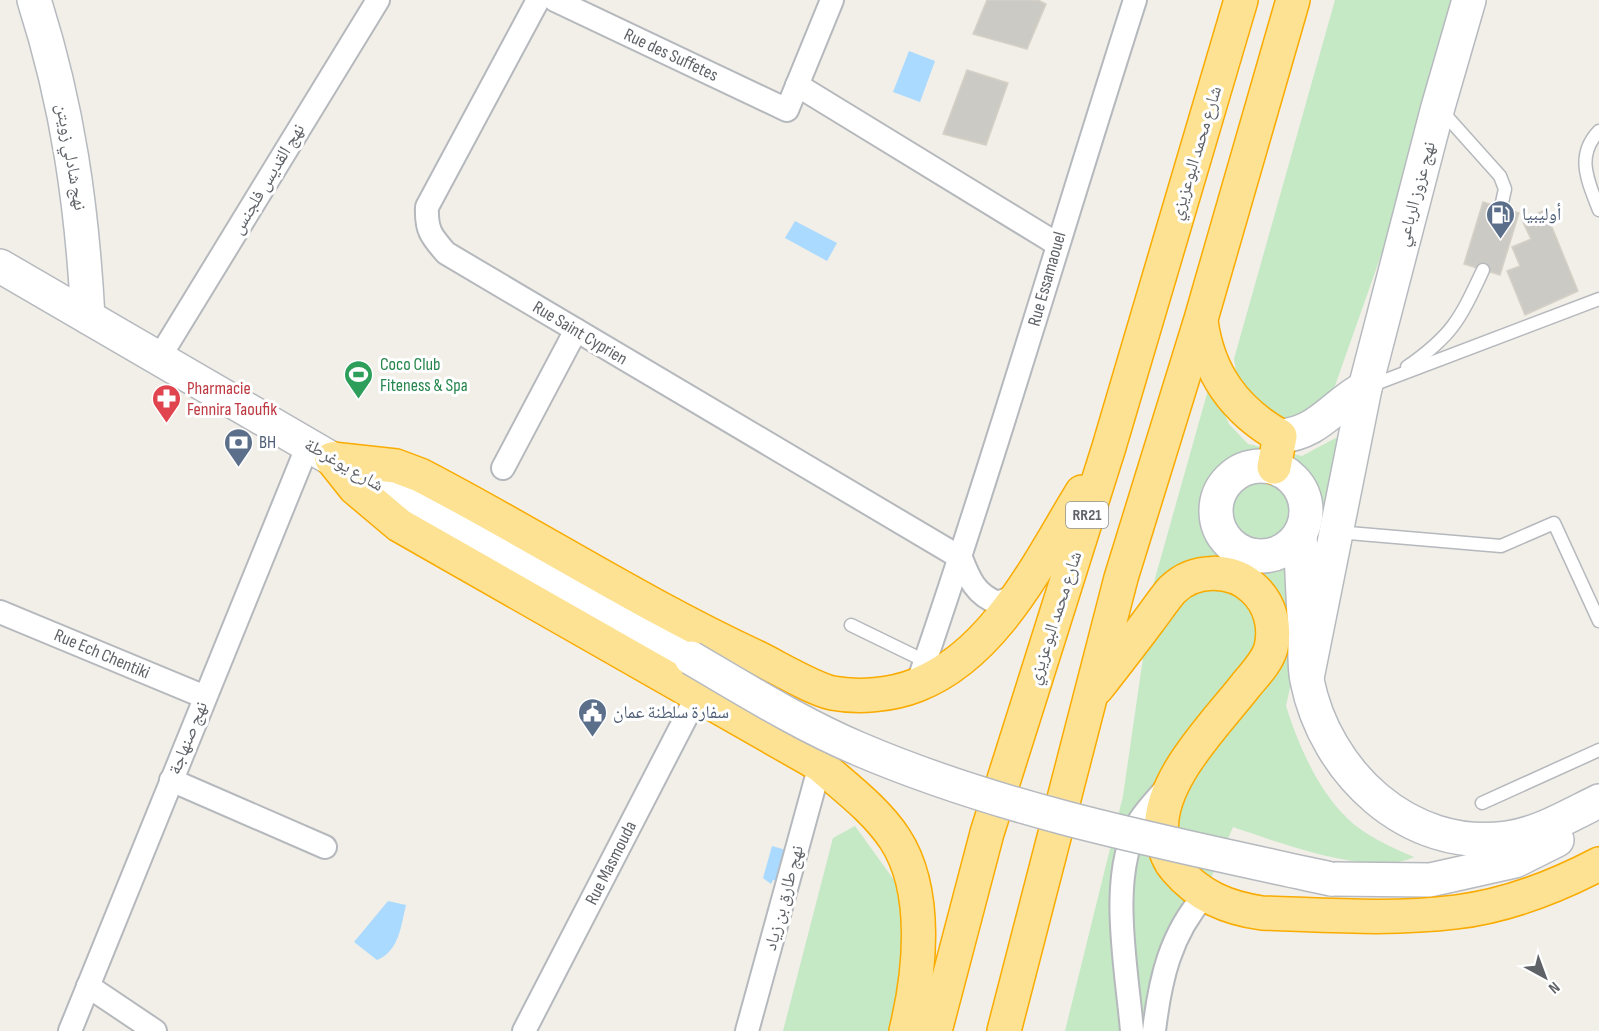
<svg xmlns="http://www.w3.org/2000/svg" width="1599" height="1031" viewBox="0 0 1599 1031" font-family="'Sofia Sans Condensed','Noto Naskh Arabic',sans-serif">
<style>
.green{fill:#c5e8c5}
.water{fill:#aadaff}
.building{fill:#cccac5;stroke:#d6d1c6;stroke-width:1.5}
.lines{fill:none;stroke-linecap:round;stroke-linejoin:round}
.lane-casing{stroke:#b5b8bc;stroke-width:15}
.street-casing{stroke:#b5b8bc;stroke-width:26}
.secondary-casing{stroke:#b6babf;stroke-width:36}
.highway-casing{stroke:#f9ab00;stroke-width:36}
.lane{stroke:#fff;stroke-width:12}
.street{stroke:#fff;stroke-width:22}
.secondary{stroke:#fff;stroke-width:33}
.highway{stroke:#fde293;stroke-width:33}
.secondary-bridge-casing{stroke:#b6babf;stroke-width:36;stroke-linecap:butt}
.secondary-bridge{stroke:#fff;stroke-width:33}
.labels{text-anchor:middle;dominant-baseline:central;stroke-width:6;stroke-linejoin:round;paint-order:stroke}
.shield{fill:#fff;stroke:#8f9295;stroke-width:1.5}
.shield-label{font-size:16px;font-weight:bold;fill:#5f6368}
.street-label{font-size:18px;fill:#5f6368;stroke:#fff}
.service-label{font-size:18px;fill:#4e5e75;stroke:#fff;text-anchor:start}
.leisure-label{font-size:18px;fill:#27864d;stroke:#fff;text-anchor:start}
.health-label{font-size:18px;fill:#be3a42;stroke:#fff;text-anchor:start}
</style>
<rect width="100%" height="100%" fill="#f1efe8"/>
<g class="green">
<path d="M1335,0H1461L1428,122L1331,397L1316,414L1281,423L1240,396L1234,359Z"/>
<path d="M1210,383L1229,424L1248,444L1302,456L1345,433L1286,706C1298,744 1317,789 1347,818C1365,836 1391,847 1414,857C1371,878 1278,842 1233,827L1199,906L1153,1031H1065L1123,796L1154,582Z"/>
<path d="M855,826L894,880L909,946L895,1031H783L833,838Z"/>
</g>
<g class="water">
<path d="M909,51L935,61L920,102L893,92Z"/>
<path d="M795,221L837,243L827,261L785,238Z"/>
<path d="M772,846L786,850L778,881L773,880L771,884L763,878Z"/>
<path d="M388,901L406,905C401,926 399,951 377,960L354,942Z"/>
</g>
<g class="building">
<path d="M987,0H1038L1046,4L1027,49L973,34Z"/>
<path d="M967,70L1008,83L986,145L943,134Z"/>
<path d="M1483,202L1519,213L1500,275L1464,264Z"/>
<path d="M1545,210L1578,291L1525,315L1507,271L1520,266L1512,247L1531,239L1522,220Z"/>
</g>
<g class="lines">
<defs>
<g id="lane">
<path d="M1440,109L1500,176L1505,189L1501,207"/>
<path d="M1599,131C1575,156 1588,181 1599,210"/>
<path d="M1407,367C1453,335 1460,319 1483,270"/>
<path d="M1370,386L1599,299"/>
<path d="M1337,532L1501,546L1554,523L1599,621"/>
<path d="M851,625L925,661"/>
<path d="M1482,803L1599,750"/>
</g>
<g id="street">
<path d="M538,0L427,207C426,230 431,236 446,253L961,558"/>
<path d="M555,0L787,110L832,0"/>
<path d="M797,85L1057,244"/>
<path d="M159,358L378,0"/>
<path d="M503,468L576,330"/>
<path d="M961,558C969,579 976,595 998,603L1020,594"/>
<path d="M0,612L205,697"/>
<path d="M917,685C995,458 1062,228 1135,0"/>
<path d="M171,780L325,847"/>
<path d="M88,986L155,1031"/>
<path d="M70,1031L308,445"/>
<path d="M524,1031L697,696"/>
<path d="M747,1031L820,765"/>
<path d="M1132,1031C1127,969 1107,875 1140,820C1147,809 1158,798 1166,788"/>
<path d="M1154,1031C1160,980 1170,934 1205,895"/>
</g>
<g id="secondary">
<path d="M34,0C68,106 82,206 88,317"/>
<path d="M0,266L332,459L691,658"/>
<path d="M1280,436C1318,434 1334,404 1365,388"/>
<circle cx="1261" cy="511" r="45"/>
<path d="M1300,535C1302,568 1303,601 1305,634C1305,649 1304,665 1307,680C1325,772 1408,852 1507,838C1539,834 1570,815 1599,801"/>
<path d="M1307,678L1365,388L1438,107L1469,0"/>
<path d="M1331,879L1430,880L1515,861L1557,840"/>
</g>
<g id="highway">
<path d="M1201,321C1208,373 1234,410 1280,436L1274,467"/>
<path d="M332,459L396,466L420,475C532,533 640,603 754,656C775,666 811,688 832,693C859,698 892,695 917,685C996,654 1040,560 1082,492"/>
<path d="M332,459L355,488L399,525L820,765C846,788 876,810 895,839C929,891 920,974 906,1031"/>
<path d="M1097,688C1115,665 1133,642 1150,619C1157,610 1164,599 1172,590C1194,568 1232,568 1254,589C1270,604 1276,626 1271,648C1267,662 1255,674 1246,685C1215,725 1155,783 1162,836C1164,848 1167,859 1176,869C1199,896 1227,908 1262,913C1326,915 1392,920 1456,912C1506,906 1555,887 1599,864"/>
<path d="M935,1031L987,833L1109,447L1241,0"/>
<path d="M1004,1031L1121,578L1201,319L1293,0"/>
</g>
</defs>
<use href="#lane" class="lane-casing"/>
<use href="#street" class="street-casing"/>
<use href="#secondary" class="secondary-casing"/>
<use href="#highway" class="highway-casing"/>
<use href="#lane" class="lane"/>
<use href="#street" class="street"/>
<use href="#secondary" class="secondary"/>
<use href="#highway" class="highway"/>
<defs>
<path id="secondary-bridge" d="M691,658C746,690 800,724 859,749C1009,813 1172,844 1331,879"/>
</defs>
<use href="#secondary-bridge" class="secondary-bridge-casing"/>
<use href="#secondary-bridge" class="secondary-bridge"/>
</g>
<defs>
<symbol id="fuel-pin" viewBox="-11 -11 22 30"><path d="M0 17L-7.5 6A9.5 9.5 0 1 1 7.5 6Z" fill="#5c6f8a" stroke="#fff"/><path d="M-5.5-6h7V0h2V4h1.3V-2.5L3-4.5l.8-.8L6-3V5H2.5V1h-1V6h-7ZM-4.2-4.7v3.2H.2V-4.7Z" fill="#fff"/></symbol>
<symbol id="stadium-pin" viewBox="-11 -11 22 30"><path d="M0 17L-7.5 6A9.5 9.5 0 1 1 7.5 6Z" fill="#2e9e5b" stroke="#fff"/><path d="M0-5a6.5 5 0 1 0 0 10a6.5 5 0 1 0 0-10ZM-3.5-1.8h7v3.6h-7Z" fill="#fff"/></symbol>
<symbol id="pharmacy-pin" viewBox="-11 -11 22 30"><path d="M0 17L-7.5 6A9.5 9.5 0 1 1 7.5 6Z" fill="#e0444e" stroke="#fff"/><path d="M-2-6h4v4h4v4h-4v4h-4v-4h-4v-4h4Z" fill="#fff"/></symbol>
<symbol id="bank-pin" viewBox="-11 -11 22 30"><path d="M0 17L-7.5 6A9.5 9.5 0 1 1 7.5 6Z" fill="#5c6f8a" stroke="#fff"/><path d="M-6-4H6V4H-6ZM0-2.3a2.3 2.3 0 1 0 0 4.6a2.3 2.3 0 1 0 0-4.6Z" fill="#fff"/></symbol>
<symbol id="civic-pin" viewBox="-11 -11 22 30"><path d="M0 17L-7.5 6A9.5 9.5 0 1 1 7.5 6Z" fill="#5c6f8a" stroke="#fff"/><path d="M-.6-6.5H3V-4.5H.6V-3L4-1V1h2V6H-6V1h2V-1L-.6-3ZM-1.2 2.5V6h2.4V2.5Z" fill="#fff"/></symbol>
</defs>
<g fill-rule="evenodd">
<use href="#fuel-pin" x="1484" y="198" width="33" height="45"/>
<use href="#stadium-pin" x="342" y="358" width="33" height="45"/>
<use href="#pharmacy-pin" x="150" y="382" width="33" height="45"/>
<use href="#bank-pin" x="222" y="426" width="33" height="45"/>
<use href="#civic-pin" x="576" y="696" width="33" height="45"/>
</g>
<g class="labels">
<rect class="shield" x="1066" y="502" width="42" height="26" rx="4.5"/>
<g class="shield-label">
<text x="1087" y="515">RR21</text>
</g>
<g class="street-label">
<text transform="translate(671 55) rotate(25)">Rue des Suffetes</text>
<text transform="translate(1196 153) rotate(-73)">شارع محمد البوعزيزي</text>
<text transform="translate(71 157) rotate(80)">نهج شادلي زويتن</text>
<text transform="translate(268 179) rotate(-59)">نهج القديس فلجنس</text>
<text transform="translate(1416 194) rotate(-75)">نهج عزوز الرباعي</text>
<text transform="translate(1047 279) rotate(-74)">Rue Essamaouel</text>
<text transform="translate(580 333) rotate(31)">Rue Saint Cyprien</text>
<text transform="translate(344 465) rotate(30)">شارع يوغرطة</text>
<text transform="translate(1055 618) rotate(-72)">شارع محمد البوعزيزي</text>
<text transform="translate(102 654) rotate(23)">Rue Ech Chentiki</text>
<text transform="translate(188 738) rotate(-68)">نهج صنهاجة</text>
<text transform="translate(611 863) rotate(-63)">Rue Masmouda</text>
<text transform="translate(784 898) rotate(-75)">نهج طارق بن زياد</text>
</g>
<g class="service-label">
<text x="1522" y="214">أوليبيا</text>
<text x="259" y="442">BH</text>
<text x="613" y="712">سفارة سلطنة عمان</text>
</g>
<g class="leisure-label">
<text x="380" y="364">Coco Club<tspan x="380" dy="21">Fiteness &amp; Spa</tspan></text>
</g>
<g class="health-label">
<text x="187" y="388">Pharmacie<tspan x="187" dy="21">Fennira Taoufik</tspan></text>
</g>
</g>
<g transform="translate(1545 977) rotate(139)" stroke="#ffffff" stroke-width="4.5" paint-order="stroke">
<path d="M0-4.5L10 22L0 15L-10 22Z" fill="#5f6368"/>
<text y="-9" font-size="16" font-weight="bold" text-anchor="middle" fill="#5f6368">N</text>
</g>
</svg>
